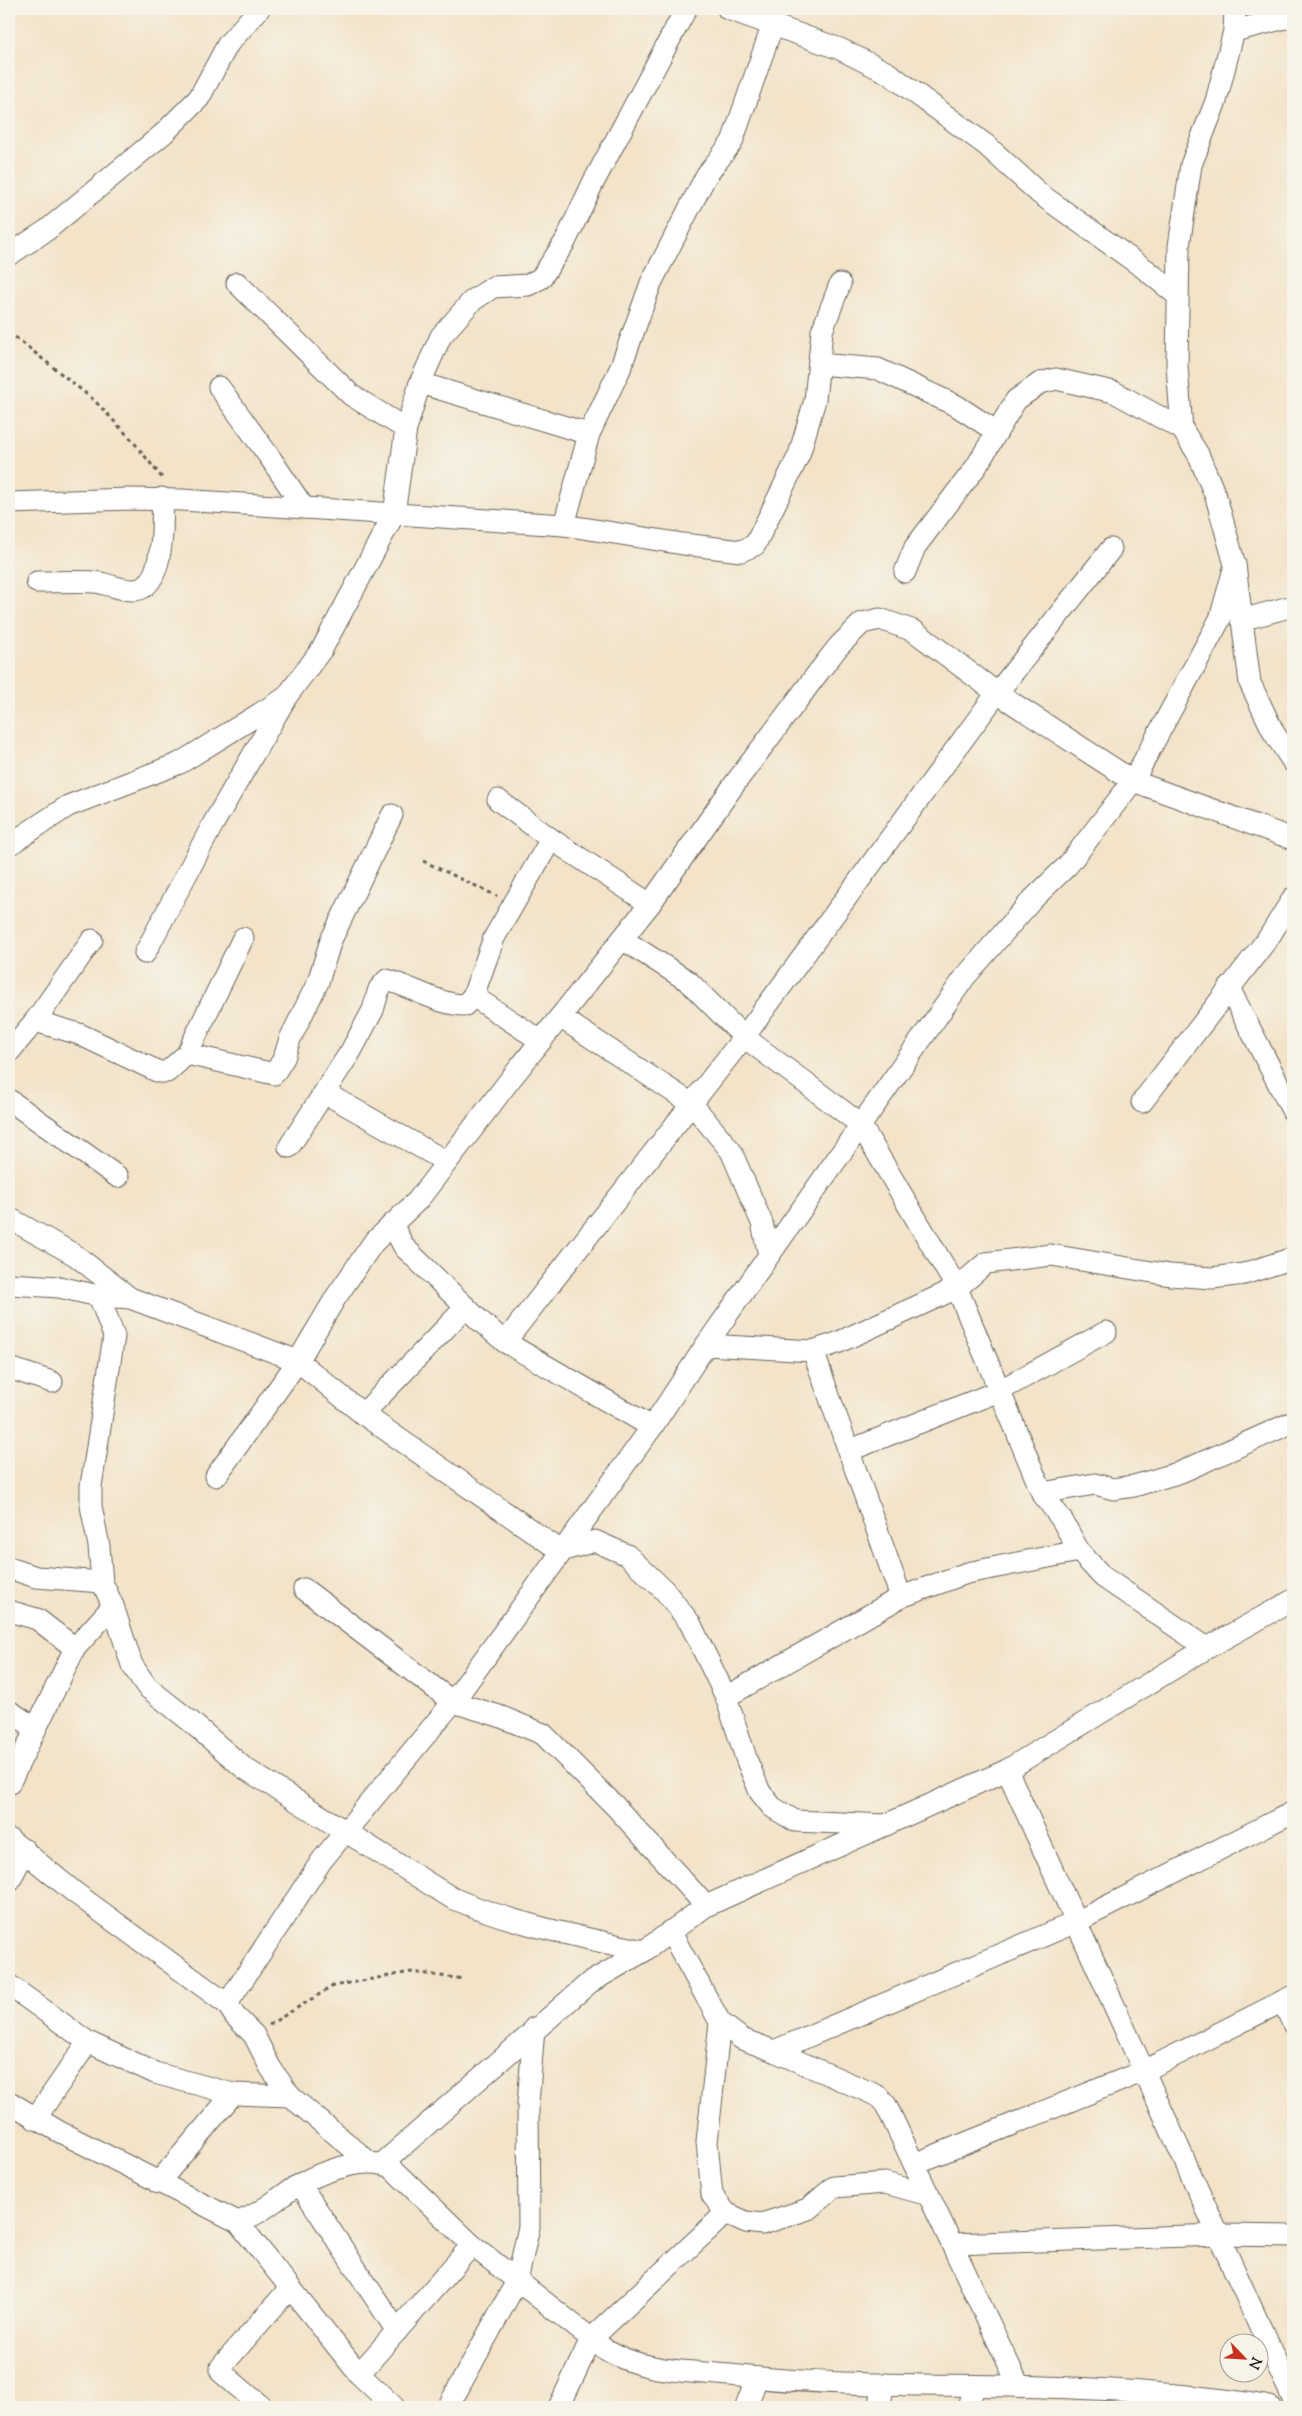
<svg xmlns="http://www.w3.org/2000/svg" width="1302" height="2416" viewBox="0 0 1302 2416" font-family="'Sorts Mill Goudy',serif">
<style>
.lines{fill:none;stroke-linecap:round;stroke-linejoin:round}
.minor-casing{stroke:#676259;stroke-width:23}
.path{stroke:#676259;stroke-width:3;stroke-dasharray:4 4;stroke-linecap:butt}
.minor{stroke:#fff;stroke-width:21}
</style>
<rect width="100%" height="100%" fill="#f7f3e8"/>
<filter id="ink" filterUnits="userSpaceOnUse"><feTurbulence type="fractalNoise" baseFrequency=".02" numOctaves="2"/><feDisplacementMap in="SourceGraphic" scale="10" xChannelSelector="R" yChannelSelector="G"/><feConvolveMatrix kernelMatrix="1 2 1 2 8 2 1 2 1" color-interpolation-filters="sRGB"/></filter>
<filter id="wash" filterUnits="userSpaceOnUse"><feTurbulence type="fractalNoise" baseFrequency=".0096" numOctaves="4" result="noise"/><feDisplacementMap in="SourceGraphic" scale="20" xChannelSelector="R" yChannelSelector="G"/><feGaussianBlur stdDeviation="1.12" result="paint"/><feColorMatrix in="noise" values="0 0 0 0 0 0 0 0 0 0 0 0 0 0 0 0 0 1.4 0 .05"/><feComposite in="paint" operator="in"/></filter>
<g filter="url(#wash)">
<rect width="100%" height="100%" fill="#f2e3c9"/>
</g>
<g filter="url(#ink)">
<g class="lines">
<defs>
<g id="minor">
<path d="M728,9L840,49L888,73L986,145L1040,194L1145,269L1177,295"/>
<path d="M1235,9L1234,31L1216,101L1191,165L1179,246L1177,366L1182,429L1198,454L1216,497L1235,565L1250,683L1274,733L1293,762"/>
<path d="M1234,31L1293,16"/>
<path d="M9,255L47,230L163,134L199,98L228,44L259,9"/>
<path d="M237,283L351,395L406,429"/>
<path d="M819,364L878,369L957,406L997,432"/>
<path d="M420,383L589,434"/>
<path d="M219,387L271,459L304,508"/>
<path d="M9,503L129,499L182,500L564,525L683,544L741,551L755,545L799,455L815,400L822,331L840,284"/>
<path d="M564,525L589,434L620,369L651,283L706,176L732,142L773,24"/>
<path d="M905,572L915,547L976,467L1016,400L1040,383L1056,379L1114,392L1182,429"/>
<path d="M37,582C56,582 75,581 94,582C107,583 122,591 135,590C165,587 163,520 162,498"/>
<path d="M1241,620L1293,606"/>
<path d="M498,800L551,839L650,904"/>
<path d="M9,845L68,806L180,763L285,698"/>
<path d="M622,939L688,981L744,1037L860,1124L957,1288L1042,1493L1062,1520L1079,1551L1103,1577L1207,1648"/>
<path d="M145,953L213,824L287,696L322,649L394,514L406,429L420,383L441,336L472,301L493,287L528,285L541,278L565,242L593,183L686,9"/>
<path d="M1229,988L1293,1112"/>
<path d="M560,1017L692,1104L731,1151L762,1223L769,1255"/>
<path d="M35,1021L79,1034L159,1072H167L187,1054L243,938"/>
<path d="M541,1041L473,996L494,938L551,839"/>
<path d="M9,1052L35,1021L92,940"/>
<path d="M187,1054L274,1074L284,1058L290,1039L318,982L331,940L392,815"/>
<path d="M325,1093L447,1162"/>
<path d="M9,1100L118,1177"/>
<path d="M1142,1102L1269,937L1293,898"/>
<path d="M289,1147L351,1051L373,1010L379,989L387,980C412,987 439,1005 465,1005L473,996"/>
<path d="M9,1218L75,1255L130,1298"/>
<path d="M392,1224L404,1247L479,1320L505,1342L652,1427"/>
<path d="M9,1284L59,1287L99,1296L130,1298L298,1361L363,1414L561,1551L595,1541L627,1555L664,1590L690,1623L726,1697L747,1761L760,1792L772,1807L795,1821L886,1825"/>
<path d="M99,1296L114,1336L91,1486V1506L99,1546L102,1582L113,1606L132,1665L147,1687L190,1721L244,1768L452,1898C513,1924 580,1937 644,1951"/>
<path d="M505,1342L744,1037L997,693L1111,549"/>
<path d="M706,1345L813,1351L837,1343L957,1288L986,1263L1051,1255L1170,1275L1212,1278L1244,1274L1293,1258"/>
<path d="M813,1351L901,1597"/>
<path d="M9,1368L52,1382"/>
<path d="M363,1414L466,1307"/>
<path d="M848,1451L999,1391L1106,1332"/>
<path d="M216,1476L298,1361L336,1297L373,1243L418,1200L509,1081L650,904L736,782L817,674L838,647L862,623L880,619L914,631L997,693L1133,781L1293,839"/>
<path d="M1042,1493L1095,1484L1113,1489L1134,1486L1181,1472L1293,1422"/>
<path d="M9,1568L36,1577L102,1582"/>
<path d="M304,1589L453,1702L499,1716L543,1734L614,1805L706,1906"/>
<path d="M9,1611L37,1619L75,1648"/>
<path d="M726,1697L901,1597L967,1573L1079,1551"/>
<path d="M9,1711L35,1728"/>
<path d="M1007,1770L1293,2399"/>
<path d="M9,1784L75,1648L113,1606"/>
<path d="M9,1839L74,1892L227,2004L235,2016L254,2035L270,2067L290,2096L369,2162"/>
<path d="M9,1882L25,1850"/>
<path d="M670,1931L720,2022L742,2039L774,2051L1076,1922L1293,1812"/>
<path d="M9,1985L88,2042L155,2073L233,2094L290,2096"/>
<path d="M1283,2001L1293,2024"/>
<path d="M227,2004L322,1860L453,1702L652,1427L706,1345L965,977L1032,900L1068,865L1133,781L1220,619L1235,565"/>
<path d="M720,2022L707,2142L712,2195L726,2213L746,2222L762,2224L808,2209L834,2187L885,2183L929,2195"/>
<path d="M774,2051L869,2092L879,2097L886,2105L1019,2386"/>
<path d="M9,2102L58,2131L238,2222C262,2214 279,2196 300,2184C323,2171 368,2155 392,2168L472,2245L603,2348C640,2372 687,2371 730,2375C875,2391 1020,2380 1165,2394C1200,2397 1235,2400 1270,2407"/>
<path d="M35,2119L88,2042"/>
<path d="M383,2163L589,1983L644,1951L706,1906L1007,1770L1207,1648L1293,1600"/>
<path d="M914,2164L1144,2071L1293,1996"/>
<path d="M158,2183L233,2094"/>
<path d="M300,2184L397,2331"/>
<path d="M238,2222L359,2374L394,2407"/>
<path d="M952,2244L1218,2235L1293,2236"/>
<path d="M359,2374L472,2245"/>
<path d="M262,2407L221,2372V2367L290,2288"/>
<path d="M448,2407L517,2281L529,2227L528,2104L534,2028"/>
<path d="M559,2407L591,2339L726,2213"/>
<path d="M746,2407L757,2378"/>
<path d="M879,2407L884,2385"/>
<path d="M968,2407L974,2386"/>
</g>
</defs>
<use href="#minor" class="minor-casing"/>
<g class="path">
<path d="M9,332L94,400L132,440L163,479"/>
<path d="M423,861L497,896"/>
<path d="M269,2025L333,1986L411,1972L464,1979"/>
</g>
<use href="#minor" class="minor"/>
</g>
</g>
<rect width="1302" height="2416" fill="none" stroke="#f7f3e8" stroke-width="30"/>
<g transform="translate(1244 2358) rotate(115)"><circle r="24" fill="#f7f3e8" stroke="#9f9d96"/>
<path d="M0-4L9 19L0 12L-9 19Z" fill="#c8321e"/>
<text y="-8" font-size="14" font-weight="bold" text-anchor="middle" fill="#1c1c1c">N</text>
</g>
</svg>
